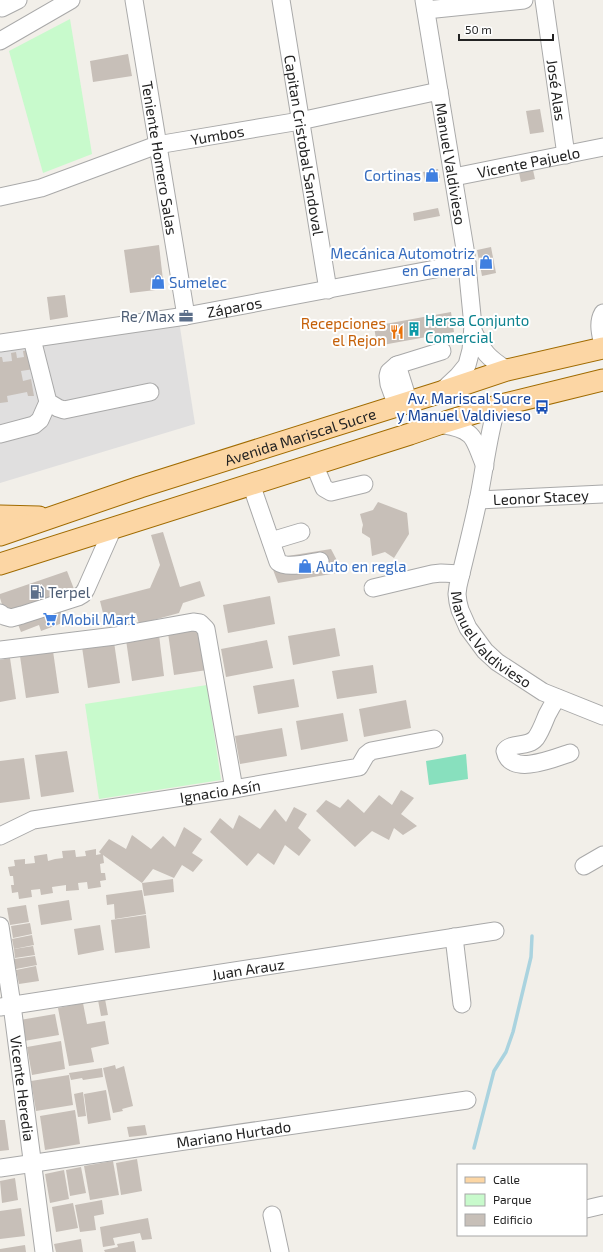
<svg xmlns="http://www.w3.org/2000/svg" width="603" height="1252" viewBox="0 0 603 1252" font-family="'Exo 2',sans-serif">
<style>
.residential{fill:#e0dfdf}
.park{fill:#c8facc}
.pitch{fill:#88e0be}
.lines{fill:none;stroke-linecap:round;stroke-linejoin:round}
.stream{stroke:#aad3df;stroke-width:3.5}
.building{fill:#c7bfb8}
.minor-casing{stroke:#a9a9a9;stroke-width:19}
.major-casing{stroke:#a06b00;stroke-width:23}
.minor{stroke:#fff;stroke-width:17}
.major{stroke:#fcd6a4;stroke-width:21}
.labels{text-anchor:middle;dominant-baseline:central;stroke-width:4;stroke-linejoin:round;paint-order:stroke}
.street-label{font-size:15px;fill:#222;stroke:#fff}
.shop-label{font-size:15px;fill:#366cbe;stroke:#fff;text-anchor:start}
.service-label{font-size:15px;fill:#4e5e75;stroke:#fff;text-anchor:end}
.culture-label{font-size:15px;fill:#0d838f;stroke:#fff;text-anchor:start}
.food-label{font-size:15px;fill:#c56008;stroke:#fff;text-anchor:end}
.transit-label{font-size:15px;fill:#164399;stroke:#fff;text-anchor:end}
</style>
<rect width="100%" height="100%" fill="#f2efe9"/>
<path class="residential" d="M179,321L195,424L0,483V350Z"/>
<g class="park">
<path d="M70,19L92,154L43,173L9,51Z"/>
<path d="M207,685L221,780L99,799L85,704Z"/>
</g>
<path class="pitch" d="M466,754L468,779L429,785L426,761Z"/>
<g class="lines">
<path class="stream" d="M474,1148L494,1071L506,1052L513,1032L531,957L532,936"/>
</g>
<g class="building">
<path d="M128,54L132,76L93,82L90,61Z"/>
<path d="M540,109L544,132L530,134L526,111Z"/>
<path d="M438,169L440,178L425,181L423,172Z"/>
<path d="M533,170L535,179L521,182L519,173Z"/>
<path d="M438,208L440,216L414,221L413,213Z"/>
<path d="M159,245L164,289L130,293L124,250Z"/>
<path d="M491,247L496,273L482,276L477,250Z"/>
<path d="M65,295L68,317L50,320L47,297Z"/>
<path d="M451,312L454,332L377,346L374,326Z"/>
<path d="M30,350L34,369L21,371L23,381L31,379L34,396H28L27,392L7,396L8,402L0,403V357H2L3,362L12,361L11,353L16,352L17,358L24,357L23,351Z"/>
<path d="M378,502L407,513L409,534L394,558L385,552L372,556L370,538L362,533V529L363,525L360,514L373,510Z"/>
<path d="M163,532L180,587L200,581L205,596L183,603L179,613L139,624L136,613L112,620L104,617L100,601L150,588L160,565L151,535Z"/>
<path d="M331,549L343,572L278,583L269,559Z"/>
<path d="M67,571L74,589L5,614L0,598V594Z"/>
<path d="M270,596L275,624L228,633L223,605Z"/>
<path d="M59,607L65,622L41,631L39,625L21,632L17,622Z"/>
<path d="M335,628L340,656L293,665L288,636Z"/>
<path d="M201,629L207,670L174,675L168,633Z"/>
<path d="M159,635L164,676L132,681L126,640Z"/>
<path d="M267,640L273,668L226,677L221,649Z"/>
<path d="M114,642L120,683L88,688L82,647Z"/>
<path d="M53,651L59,693L26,698L20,656Z"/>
<path d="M10,658L16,699L0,702V660Z"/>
<path d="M373,665L377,693L337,699L332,671Z"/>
<path d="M294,679L299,707L258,714L253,686Z"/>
<path d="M406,700L411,728L364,737L359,709Z"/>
<path d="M343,713L348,741L301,750L296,721Z"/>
<path d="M282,728L287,756L240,764L235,736Z"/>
<path d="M67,751L74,792L41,797L35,755Z"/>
<path d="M24,758L30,799L0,803V761Z"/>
<path d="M401,790L414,798L401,814L417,826L403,835L394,828L389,840L372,831L355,847L316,811L326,800L340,808L348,799L364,813L379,795L392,805Z"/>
<path d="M294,807L307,814L298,828L311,840L299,856L285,845L274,865L258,853L247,866L210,832L220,818L233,829L239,815L260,829L275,809L286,822Z"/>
<path d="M184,827L202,839L192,853L203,860L193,872L182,865L174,878L153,869L142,883L103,855L104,863L100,864L101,873H105L106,880L100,881L101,887L88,889L87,882L78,883L79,890L66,891V885L52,887L53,893L41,895L40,889L31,890L32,897L19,899L18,892L12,893L11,885H14L13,876H10L8,867L15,866L14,860L25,859V864L35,863L34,856L47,854L48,861L55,859L63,858L62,851L75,850L76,857L86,856L85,851L96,849V855L101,854L99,852L109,839L126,849L132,835L151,849L163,836L175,847Z"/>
<path d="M173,879L174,892L144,896L142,883Z"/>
<path d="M142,890L146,914L115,919L114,904L107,905L106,895Z"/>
<path d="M69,900L72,920L41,925L38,905Z"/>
<path d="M26,905L29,922L10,925L7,908Z"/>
<path d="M146,915L150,948L115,953L111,920Z"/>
<path d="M30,923L32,934L13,938L11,926Z"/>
<path d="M100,925L104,950L78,955L74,929Z"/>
<path d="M32,935L34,945L14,949L12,939Z"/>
<path d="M33,946L35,955L15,958L14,949Z"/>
<path d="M35,956L37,965L16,969L14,959Z"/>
<path d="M36,966L39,981L19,984L16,970Z"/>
<path d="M105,999L108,1015L101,1016L98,1000Z"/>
<path d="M83,1003L87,1024L105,1021L109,1044L91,1048L94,1062L69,1066L58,1008Z"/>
<path d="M55,1014L59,1035L24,1041L20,1020Z"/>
<path d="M61,1041L65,1069L32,1075L27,1047Z"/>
<path d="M115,1065L116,1069L124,1066L133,1106L122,1109L123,1111L113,1113L103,1068Z"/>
<path d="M102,1068L103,1077L83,1080L82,1078L71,1080L69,1073Z"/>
<path d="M69,1075L73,1105L36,1111L31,1081Z"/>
<path d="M106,1090L111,1120L88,1124L84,1094Z"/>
<path d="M83,1092L86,1116L78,1117L74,1094Z"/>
<path d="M75,1110L80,1144L45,1150L40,1116Z"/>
<path d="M0,1120H5L9,1150L0,1151Z"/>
<path d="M145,1125L147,1135L129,1137L127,1127Z"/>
<path d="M137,1159L142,1191L121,1195L116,1163Z"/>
<path d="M113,1161L119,1195L90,1200L84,1166Z"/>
<path d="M81,1167L86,1193L70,1196L66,1170Z"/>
<path d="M64,1170L69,1199L50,1203L45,1174Z"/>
<path d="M15,1178L18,1200L2,1203L0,1181Z"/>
<path d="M102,1200L104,1214L94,1216L96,1230L80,1232L75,1205Z"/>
<path d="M73,1203L78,1228L56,1232L52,1207Z"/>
<path d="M21,1208L25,1236L0,1239V1211Z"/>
<path d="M148,1218L152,1239L142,1240L140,1233L113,1238L115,1245L103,1247L100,1227Z"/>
<path d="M81,1239L83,1252H56L54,1244Z"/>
<path d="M134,1241L136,1252H105L104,1250L118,1247L117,1244Z"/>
<path d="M25,1245L26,1252H0V1249Z"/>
</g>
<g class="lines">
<defs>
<g id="minor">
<path id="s1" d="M134,0L186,316"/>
<path id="s2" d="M281,0L328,290"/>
<path id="s3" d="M424,0L466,255L473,326L471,350L467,365L458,376L442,391"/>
<path id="s4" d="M544,0L566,155"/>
<path d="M2,8L18,0"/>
<path d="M426,10L524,0"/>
<path d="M0,41L71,0"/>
<path id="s5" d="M454,177L603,147"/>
<path id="s6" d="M0,197L41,188L157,145L300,121L439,91"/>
<path d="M603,313C597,323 601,335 603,346"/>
<path d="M473,331C484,353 487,357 507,370"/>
<path d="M32,339L48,402L58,408L64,410L150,392"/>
<path id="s7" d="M0,343L186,316L467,263"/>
<path d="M397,365L409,403"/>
<path d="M397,406L389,384L388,376L389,372L397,365L442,351"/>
<path id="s8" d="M497,406C488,436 485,466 479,496C473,526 465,556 458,586L457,594L458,602L460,610L468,628L485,651L497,662L543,692L603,716"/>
<path d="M439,424C449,426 461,427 469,434C476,439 481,458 485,466"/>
<path d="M0,434L34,425L40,420L48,402"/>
<path d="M314,464L324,488L331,492L364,484"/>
<path d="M251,484L278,562C287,569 309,563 320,561"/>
<path id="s9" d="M478,500L603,494"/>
<path d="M271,541L301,532"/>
<path d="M373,588L432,574L441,573L461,574"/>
<path d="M0,613L4,616L11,618L22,615L78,597L83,594L86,589L113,528"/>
<path d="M0,650L115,636L193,622L200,623L206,629L234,789"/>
<path d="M557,698C553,704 550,709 547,715C544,722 541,731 536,738C528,748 511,742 505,751C510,777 555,758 570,753"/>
<path id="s10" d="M0,836L33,820L234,789L359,767L366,755L371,751L434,739"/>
<path d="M584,866L603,855"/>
<path id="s11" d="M0,926L12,1005L44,1252"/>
<path d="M454,937L462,1004"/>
<path id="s12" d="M0,1007L495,931"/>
<path id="s13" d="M0,1168L467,1100"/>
<path d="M586,1209L603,1205"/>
<path d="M272,1215L280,1252"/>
</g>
<g id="major">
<path d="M0,516L39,517"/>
<path id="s14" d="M0,535L140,487L441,392L507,370L603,348"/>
<path d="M0,564L410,434L439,424L497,406L603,380"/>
</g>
</defs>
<use href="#minor" class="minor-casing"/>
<use href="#major" class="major-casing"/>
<use href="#minor" class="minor"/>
<use href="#major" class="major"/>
</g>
<defs>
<symbol id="shop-bare" viewBox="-9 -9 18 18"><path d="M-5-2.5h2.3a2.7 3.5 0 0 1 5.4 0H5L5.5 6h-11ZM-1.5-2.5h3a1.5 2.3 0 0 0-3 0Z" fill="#3f7fe0" stroke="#fff" stroke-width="2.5" paint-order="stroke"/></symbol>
<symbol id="office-bare" viewBox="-9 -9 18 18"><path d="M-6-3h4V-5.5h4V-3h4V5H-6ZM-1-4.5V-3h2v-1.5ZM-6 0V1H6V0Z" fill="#5c6f8a" stroke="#fff" stroke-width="2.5" paint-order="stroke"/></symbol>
<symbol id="building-bare" viewBox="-9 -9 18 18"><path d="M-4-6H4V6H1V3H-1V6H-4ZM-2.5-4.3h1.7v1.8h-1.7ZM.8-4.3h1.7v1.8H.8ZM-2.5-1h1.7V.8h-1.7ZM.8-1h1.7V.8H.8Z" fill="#0f9aa8" stroke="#fff" stroke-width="2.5" paint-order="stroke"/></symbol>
<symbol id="restaurant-bare" viewBox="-9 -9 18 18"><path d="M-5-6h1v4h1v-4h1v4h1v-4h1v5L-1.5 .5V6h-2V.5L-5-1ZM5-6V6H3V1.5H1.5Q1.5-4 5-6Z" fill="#e8710a" stroke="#fff" stroke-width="2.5" paint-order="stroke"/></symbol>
<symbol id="bus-bare" viewBox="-9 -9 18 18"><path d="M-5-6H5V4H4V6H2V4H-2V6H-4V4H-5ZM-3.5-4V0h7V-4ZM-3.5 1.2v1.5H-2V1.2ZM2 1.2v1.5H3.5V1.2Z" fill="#1a4fb4" stroke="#fff" stroke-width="2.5" paint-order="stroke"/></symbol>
<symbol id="fuel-bare" viewBox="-9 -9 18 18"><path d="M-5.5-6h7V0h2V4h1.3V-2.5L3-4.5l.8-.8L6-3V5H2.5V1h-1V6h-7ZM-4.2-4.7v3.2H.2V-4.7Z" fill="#5c6f8a" stroke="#fff" stroke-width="2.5" paint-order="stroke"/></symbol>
<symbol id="supermarket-bare" viewBox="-9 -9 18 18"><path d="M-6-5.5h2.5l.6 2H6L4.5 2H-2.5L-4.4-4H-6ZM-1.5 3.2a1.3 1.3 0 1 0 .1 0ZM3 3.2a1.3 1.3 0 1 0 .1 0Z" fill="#3f7fe0" stroke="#fff" stroke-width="2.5" paint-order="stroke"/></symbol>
</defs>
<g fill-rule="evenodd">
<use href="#shop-bare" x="422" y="165" width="20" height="20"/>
<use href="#shop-bare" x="476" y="252" width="20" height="20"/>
<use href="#shop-bare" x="148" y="272" width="20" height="20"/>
<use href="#office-bare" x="176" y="306" width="20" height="20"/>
<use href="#building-bare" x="404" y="319" width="20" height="20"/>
<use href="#restaurant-bare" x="387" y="322" width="20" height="20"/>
<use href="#bus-bare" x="532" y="397" width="20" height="20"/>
<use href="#shop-bare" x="295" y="556" width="20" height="20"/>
<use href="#fuel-bare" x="27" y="582" width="20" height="20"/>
<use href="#supermarket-bare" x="40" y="609" width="20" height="20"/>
</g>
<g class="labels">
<g class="street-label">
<text stroke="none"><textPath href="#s4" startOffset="91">José Alas</textPath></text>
<text stroke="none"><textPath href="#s6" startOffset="227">Yumbos</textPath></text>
<text stroke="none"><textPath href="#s2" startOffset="147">Capitan Cristobal Sandoval</textPath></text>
<text stroke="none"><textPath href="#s1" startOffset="160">Teniente Homero Salas</textPath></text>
<text stroke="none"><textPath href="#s5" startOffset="76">Vicente Pajuelo</textPath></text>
<text stroke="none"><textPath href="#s3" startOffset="166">Manuel Valdivieso</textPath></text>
<text stroke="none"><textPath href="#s7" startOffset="237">Záparos</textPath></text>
<text stroke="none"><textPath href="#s14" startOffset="316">Avenida Mariscal Sucre</textPath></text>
<text stroke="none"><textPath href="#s9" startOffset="63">Leonor Stacey</textPath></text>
<text stroke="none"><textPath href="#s8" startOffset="251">Manuel Valdivieso</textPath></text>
<text stroke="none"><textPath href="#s10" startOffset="226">Ignacio Asín</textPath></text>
<text stroke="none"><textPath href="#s12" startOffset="251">Juan Arauz</textPath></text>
<text stroke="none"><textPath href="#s11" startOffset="164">Vicente Heredia</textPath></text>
<text stroke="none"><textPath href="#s13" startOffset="236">Mariano Hurtado</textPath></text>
</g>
<g class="shop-label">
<text x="421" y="175" text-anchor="end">Cortinas</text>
<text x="475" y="253" text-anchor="end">Mecánica Automotriz<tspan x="475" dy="17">en General</tspan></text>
<text x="169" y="282">Sumelec</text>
<text x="316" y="566">Auto en regla</text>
<text x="61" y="619">Mobil Mart</text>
</g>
<g class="service-label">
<text x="175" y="316">Re/Max</text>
<text x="48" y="592" text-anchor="start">Terpel</text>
</g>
<g class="culture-label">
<text x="425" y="320">Hersa Conjunto<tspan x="425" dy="17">Comercial</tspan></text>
</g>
<g class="food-label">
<text x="386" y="323">Recepciones<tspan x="386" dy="17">el Rejon</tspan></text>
</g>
<g class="transit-label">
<text x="531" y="398">Av. Mariscal Sucre<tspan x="531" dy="17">y Manuel Valdivieso</tspan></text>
</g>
</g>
<rect x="457" y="1164" width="130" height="72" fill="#ffffff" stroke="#a7a7a7"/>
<rect x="465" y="1177" width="20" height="6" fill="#fcd6a4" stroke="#a7a7a7"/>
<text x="493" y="1184" font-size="12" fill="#222222">Calle</text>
<rect x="465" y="1194" width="20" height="12" fill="#c8facc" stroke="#a7a7a7"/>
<text x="493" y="1204" font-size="12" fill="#222222">Parque</text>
<rect x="465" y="1214" width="20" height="12" fill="#c7bfb8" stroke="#a7a7a7"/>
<text x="493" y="1224" font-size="12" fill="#222222">Edificio</text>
<path d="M459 34v6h94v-6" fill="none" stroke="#222222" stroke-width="2"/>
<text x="465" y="34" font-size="12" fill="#222222" stroke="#ffffff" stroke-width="3" paint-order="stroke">50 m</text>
</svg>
